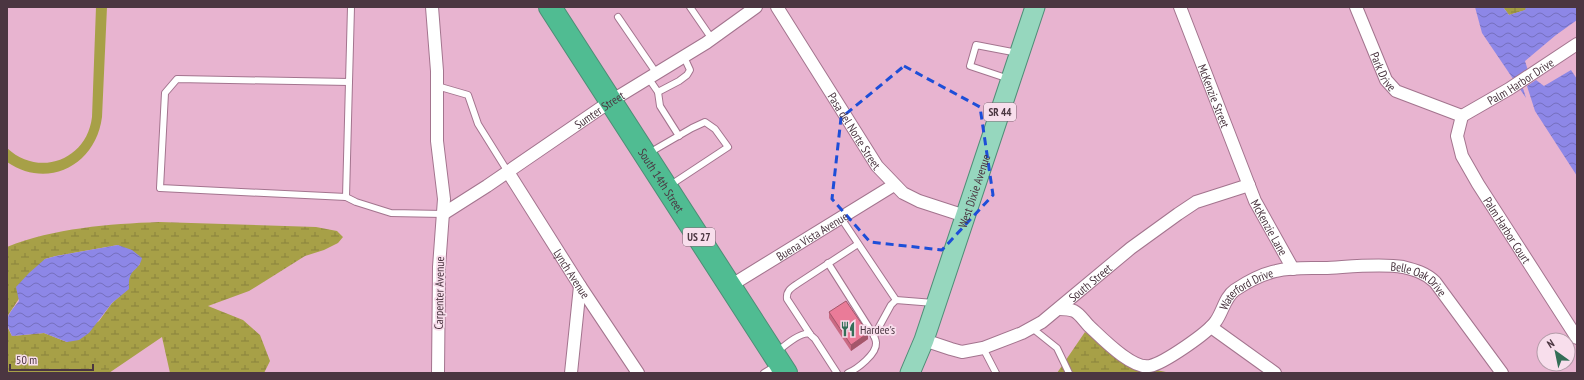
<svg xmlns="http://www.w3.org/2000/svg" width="1584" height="380" viewBox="0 0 1584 380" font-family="'PT Sans Narrow',sans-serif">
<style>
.wetland{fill:url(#wetland-marsh)}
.green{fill:#a7a047}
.water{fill:url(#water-waves)}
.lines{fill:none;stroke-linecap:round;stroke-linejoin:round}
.lane-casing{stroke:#a3748e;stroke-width:8}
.street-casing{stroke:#a3748e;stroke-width:14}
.primary-casing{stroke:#4e8d76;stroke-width:21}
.highway-casing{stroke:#4e8d76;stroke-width:24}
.lane{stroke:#fff;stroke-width:6}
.street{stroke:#fff;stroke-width:12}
.primary{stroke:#96d7be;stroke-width:19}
.highway{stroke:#50bc92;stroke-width:22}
.wall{fill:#c96a83}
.shaded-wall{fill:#a4566a}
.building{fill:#ea7b98;stroke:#a4566a}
.marked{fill:none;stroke:#1d4ed8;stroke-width:3;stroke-dasharray:8 5;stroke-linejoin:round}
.labels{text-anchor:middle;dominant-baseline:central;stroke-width:3.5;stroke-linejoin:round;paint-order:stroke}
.shield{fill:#f8deec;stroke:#7f6874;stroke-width:1}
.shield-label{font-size:11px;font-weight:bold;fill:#4b3641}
.street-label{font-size:12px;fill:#4b3641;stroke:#f8deec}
.poi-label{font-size:12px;fill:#4b3641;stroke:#f8deec;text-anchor:start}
</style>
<defs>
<pattern id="wetland-marsh" width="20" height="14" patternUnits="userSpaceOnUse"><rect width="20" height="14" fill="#a7a047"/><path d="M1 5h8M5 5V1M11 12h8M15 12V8" fill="none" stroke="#8a833d"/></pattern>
<pattern id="water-waves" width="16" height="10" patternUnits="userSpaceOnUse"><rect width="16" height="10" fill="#8d87e7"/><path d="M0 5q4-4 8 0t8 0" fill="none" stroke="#756fbd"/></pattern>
</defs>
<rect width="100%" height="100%" fill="#e8b4d0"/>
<g class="wetland">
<path d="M1503,7H1526V10L1509,15Z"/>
<path d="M159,222L316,227L337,231L343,237L338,243L324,250L305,256L249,291L208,306L243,320L260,335L270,361L264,373H170L162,337L109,373H7V326L12,336L44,333L67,342L99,321L112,303L128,289C128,275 130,273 140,264L118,245L56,256L45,259L7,317V247C54,228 109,224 159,222Z"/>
<path d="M1085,332L1121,356L1156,370L1171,373H1057Z"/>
</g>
<path class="green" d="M96,7H107L102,117C96,165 48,190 7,162V148C39,178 87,160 92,117Z"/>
<g class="water">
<path d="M1475,7H1503L1509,15L1525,10L1526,7H1577V20L1556,35L1525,61L1530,77L1522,85L1526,98L1482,33Z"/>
<path d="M1571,70L1577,79V176L1535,111L1527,86L1536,80L1544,86Z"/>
<path d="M118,245L132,250L142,258C138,274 128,266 129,289L112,303L89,333L79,340L67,342L44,333L12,336C3,318 8,315 19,301L16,287L29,273L45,259L56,256Z"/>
</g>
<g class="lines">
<defs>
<g id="lane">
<path d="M351,7L349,82L177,79L165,93L160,188L346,197L356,202L391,213L443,214"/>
<path d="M690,7L712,39"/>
<path d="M618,17L657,74"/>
<path d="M649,79L658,92L660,106L679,136"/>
<path d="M1009,79L970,66L976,45L1018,53"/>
<path d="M437,86L468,95L478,124L508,172"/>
<path d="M658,92L679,81L687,75L690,70L684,57"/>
<path d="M649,153L692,128L705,122L715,129L728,147L669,186"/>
<path d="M346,197L349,82"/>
<path d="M841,218L896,300"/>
<path d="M828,263L873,334C874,336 876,340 876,343C877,354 857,369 848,373"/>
<path d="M1032,328L1057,348L1069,373"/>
<path d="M810,334L787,299C786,291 791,288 797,284L858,244"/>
<path d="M874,336L891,305L896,300L934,303"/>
<path d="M983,348L996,373"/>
<path d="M777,352C783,347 801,331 810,334C810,335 814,338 815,339L837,373"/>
<path d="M764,373L777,365"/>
</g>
<g id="street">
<path d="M432,7L437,71V141L444,199L439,267L438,373"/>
<path id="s1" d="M777,7L877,166L903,193L919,201L965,216"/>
<path id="s2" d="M1180,7L1255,201L1293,269"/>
<path id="s3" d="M1356,7L1386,80L1396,91L1462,116"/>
<path id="s4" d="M1462,116L1457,136L1462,156L1478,184L1577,338"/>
<path id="s5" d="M1462,116L1509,89L1577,44"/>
<path id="s6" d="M508,172L580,286L638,373"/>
<path id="s7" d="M443,214L487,186L611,101L706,43L756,7"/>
<path id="s8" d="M730,286L894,185"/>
<path id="s9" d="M1059,309C1064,309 1069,309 1074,311C1080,314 1084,321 1089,326C1101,337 1132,370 1150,366C1164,363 1208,333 1216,321C1223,311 1225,297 1235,290C1247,282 1262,274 1276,271C1291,267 1309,268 1324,268C1347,267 1381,263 1403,267C1415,270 1426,273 1435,282L1502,373"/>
<path d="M1211,327L1275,373"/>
<path id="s10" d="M924,340L951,349L962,352L983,348L1022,333L1042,322L1131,248L1178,214L1196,202L1249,185"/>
<path d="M571,373L580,286"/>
</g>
<g id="primary">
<path id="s11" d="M910,373L924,340L1035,7"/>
</g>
<g id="highway">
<path id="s12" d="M550,7L786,373"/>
</g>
</defs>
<use href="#lane" class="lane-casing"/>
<use href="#street" class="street-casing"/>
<use href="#primary" class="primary-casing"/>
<use href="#highway" class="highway-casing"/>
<use href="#lane" class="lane"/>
<use href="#street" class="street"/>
<use href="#primary" class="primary"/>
<use href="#highway" class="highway"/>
</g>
<path class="wall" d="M829,312L868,339L851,351L829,318Z"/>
<path class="shaded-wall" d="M868,333V339L851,351V345Z"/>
<path class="building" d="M846,301L868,333L851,345L829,312Z"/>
<path class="marked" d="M904,66L980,107L993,195L942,250L870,242L832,199L841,118Z"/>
<defs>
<symbol id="restaurant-bare" viewBox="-9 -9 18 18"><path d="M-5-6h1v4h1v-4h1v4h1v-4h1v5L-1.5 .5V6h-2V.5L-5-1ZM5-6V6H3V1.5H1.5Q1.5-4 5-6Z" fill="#346e57" stroke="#f8deec" stroke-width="2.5" paint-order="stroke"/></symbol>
</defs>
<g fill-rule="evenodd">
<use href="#restaurant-bare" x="837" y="318" width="22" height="22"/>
</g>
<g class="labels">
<g class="shield">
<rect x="984" y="103" width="32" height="18" rx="3"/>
<rect x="683" y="228" width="32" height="18" rx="3"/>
</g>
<g class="shield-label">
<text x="1000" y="112">SR 44</text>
<text x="699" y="237">US 27</text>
</g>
<g class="street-label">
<text stroke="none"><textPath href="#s3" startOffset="70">Park Drive</textPath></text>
<text stroke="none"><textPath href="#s5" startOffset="68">Palm Harbor Drive</textPath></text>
<text stroke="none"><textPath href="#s2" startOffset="95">McKenzie Street</textPath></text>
<text stroke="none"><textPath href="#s7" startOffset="188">Sumter Street</textPath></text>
<text stroke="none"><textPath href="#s1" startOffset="146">Pasa del Norte Street</textPath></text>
<text stroke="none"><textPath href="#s12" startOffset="206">South 14th Street</textPath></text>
<text stroke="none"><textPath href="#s11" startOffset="193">West Dixie Avenue</textPath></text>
<text stroke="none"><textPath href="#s2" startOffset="238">McKenzie Lane</textPath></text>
<text stroke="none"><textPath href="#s4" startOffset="128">Palm Harbor Court</textPath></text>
<text stroke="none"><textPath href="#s8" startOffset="96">Buena Vista Avenue</textPath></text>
<text stroke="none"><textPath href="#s6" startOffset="120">Lynch Avenue</textPath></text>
<text stroke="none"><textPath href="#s10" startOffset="188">South Street</textPath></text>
<text stroke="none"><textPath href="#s9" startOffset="421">Belle Oak Drive</textPath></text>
<text transform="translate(439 293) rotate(-89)">Carpenter Avenue</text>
<text stroke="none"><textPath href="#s9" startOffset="238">Waterford Drive</textPath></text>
</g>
<g class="poi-label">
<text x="860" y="329">Hardee's</text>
</g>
</g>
<rect width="1584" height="380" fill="none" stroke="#4b3641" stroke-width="16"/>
<g transform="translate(1556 352) rotate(327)"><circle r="19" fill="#f8deec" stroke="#b39ba8"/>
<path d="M0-3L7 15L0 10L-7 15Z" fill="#346e57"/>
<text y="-6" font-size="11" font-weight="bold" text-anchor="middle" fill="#4b3641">N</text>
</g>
<path d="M10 364v6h83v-6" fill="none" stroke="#4b3641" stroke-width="2"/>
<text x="16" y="364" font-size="12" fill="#4b3641" stroke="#f8deec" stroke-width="3" paint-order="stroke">50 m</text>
</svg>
